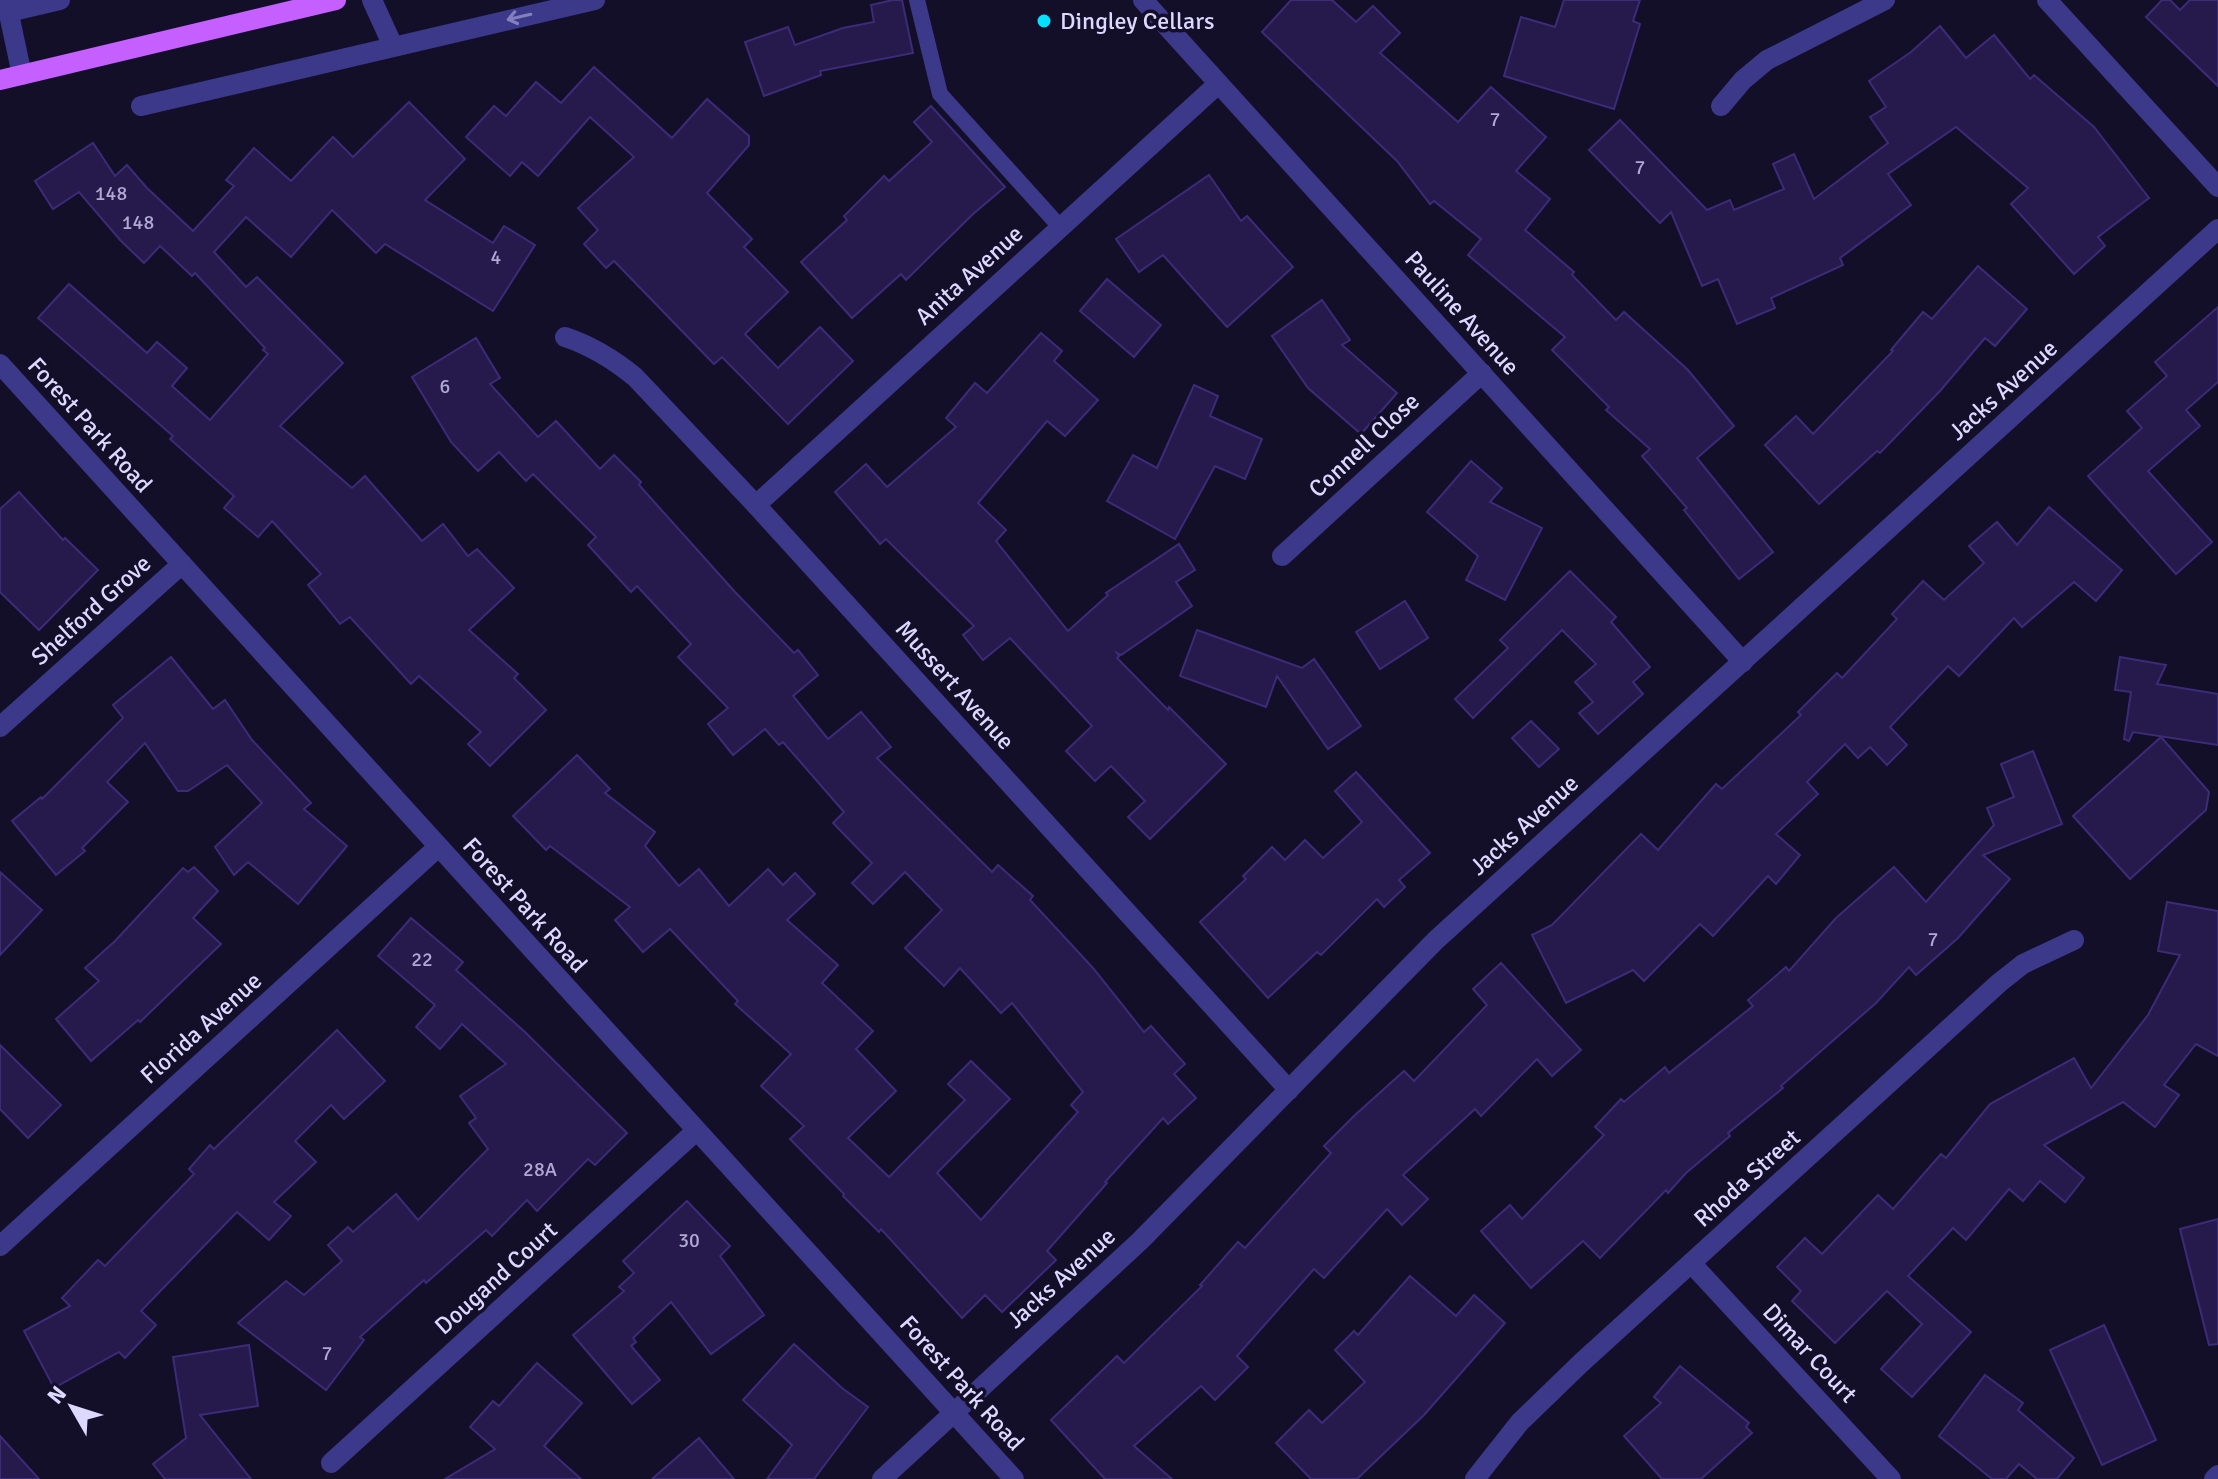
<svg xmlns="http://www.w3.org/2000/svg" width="2218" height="1479" viewBox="0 0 2218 1479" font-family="Signika,sans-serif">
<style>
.building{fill:#251a4b;stroke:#3c2b78;stroke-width:2}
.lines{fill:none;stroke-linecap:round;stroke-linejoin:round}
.lane{stroke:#3c388a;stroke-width:16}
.street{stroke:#3c388a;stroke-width:20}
.primary{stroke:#c55fff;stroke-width:20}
.oneway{stroke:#8480bf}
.poi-dot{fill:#04e2ff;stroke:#140f29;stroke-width:3}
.labels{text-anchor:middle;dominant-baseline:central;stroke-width:7;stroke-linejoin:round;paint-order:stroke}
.number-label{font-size:20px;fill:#afa8d2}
.poi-label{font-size:24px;fill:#ddd8ff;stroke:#140f29;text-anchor:start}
.street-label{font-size:24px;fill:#ddd8ff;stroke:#140f29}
</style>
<rect width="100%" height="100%" fill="#140f29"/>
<g class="building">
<path d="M893,0H902L913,53L820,71L821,75L764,96L745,42L788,27L795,45L843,28L874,22L871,5Z"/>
<path d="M1291,0H1332L1356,22L1373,6L1400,33L1380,53L1458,122L1491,87L1546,137L1516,171L1550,199L1525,230L1574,272L1572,275L1616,320L1624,312L1688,370L1734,426L1697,458L1773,552L1739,579L1684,510L1687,508L1642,456L1650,449L1606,410L1609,407L1552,350L1565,337L1468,255L1481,239L1434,201L1430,204L1397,161L1262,32Z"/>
<path d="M1564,0H1640L1633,21L1640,24L1614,109L1504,76L1521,17L1555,27Z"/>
<path d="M2162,0H2170L2180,10L2190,0H2218V86L2146,17Z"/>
<path d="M1940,26L1966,58L1994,35L2030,79L2034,75L2094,127L2149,198L2098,237L2105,246L2074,274L2011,204L2028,188L1956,127L1888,174L1911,205L1840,258L1843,265L1771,298L1775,308L1737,324L1718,279L1702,286L1671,212L1660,223L1589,150L1620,120L1707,210L1730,200L1734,210L1784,189L1773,164L1794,154L1814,199L1888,143L1870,117L1886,107L1869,81L1911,52Z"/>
<path d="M594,67L672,138L707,99L749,136V145L707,193L752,239L744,247L788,292L745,334L778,368L820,327L853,361L788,424L722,357L714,364L614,261L606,268L584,244L598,230L578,208L634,157L590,117L538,176L522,162L510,176L466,137L494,106L506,116L536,82L561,103Z"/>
<path d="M409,102L465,159L425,200L493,243L504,226L535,245L493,311L385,244L376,253L332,210L291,257L246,217L214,252L246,287L257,277L343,363L280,426L352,488L365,476L422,541L443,524L468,556L477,549L514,588L469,630L518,674L514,678L546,710L490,766L468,744L481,732L419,676L411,684L350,617L340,624L308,585L321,574L272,521L258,537L224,508L234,496L170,439L173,436L38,318L69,284L147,353L157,342L187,368L172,386L210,420L268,354L263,350L265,348L195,273L192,276L160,246L144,263L121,241L79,192L53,209L35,181L93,143L115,176L127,165L147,188L193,231L234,186L226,180L254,148L291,181L333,137L353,157Z"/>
<path d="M931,106L1005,187L973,214L906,280L901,274L852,318L801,262L847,220L844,216L884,176L889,181L932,142L914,122Z"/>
<path d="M1209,175L1241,221L1247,216L1293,267L1227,327L1163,255L1139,272L1116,239Z"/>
<path d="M1978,266L2027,309L1995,346L1985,338L1940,391L1880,453L1877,451L1819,504L1765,445L1796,416L1813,434L1893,351L1891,350L1923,312L1932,319Z"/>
<path d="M1107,279L1161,325L1134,357L1080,311Z"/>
<path d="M1322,300L1350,340L1342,345L1397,393L1361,434L1308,388L1272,336Z"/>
<path d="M2218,307V382L2186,410L2200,426L2148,471L2212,542L2176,574L2088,476L2142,428L2127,411L2167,376L2155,362Z"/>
<path d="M1041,333L1062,351L1054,361L1098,400L1065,436L1047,421L978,503L1006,530L996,541L1068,631L1108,595L1106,593L1179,544L1195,570L1176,582L1192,606L1121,655L1117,653L1119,656L1117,658L1168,710L1169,707L1226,764L1150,839L1128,817L1145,801L1111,766L1095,781L1066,751L1092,726L1010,638L983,660L963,635L974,626L886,539L880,544L835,492L866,464L887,487L956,427L946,418L975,383L987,393Z"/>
<path d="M476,338L500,378L490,384L538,437L556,421L600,469L614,455L641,482L639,485L735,592L794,653L798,650L818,675L793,696L828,739L861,712L891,747L877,758L992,872L998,865L1033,896L1030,900L1093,968L1144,1032L1151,1026L1185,1064L1174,1074L1196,1098L1168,1124L1163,1118L1105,1182L1107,1183L1047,1251L1056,1260L1002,1312L985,1295L962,1318L881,1229L879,1232L843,1196L844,1194L790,1139L804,1126L761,1086L791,1054L735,1004L738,1001L670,929L643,952L615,920L630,907L550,846L546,850L513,816L577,755L610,789L605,793L655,832L645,846L679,886L699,869L729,906L768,869L783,885L795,873L815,894L787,920L838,965L822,983L873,1031L856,1049L896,1091L848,1138L889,1177L965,1100L948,1084L971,1061L1010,1099L937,1173L981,1220L1078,1112L1071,1105L1083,1092L1012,1003L1001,1013L960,968L944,986L905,948L942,910L905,872L873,904L852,883L872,863L833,823L844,812L783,742L779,745L765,729L733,755L708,724L728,708L678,657L691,644L637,586L631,592L588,545L596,537L533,474L526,481L499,452L478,471L451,442L412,377Z"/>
<path d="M1194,385L1218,396L1210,416L1262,439L1245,479L1215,466L1175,539L1107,501L1133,455L1157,468Z"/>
<path d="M1471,461L1502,488L1490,502L1542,528L1505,600L1466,580L1478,556L1427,512Z"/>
<path d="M19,492L63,540L65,538L98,570L39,630L0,592V509Z"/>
<path d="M2049,507L2122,570L2096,601L2074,582L2022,627L2014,618L1959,676L1948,666L1890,727L1907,745L1887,765L1870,747L1858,758L1845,744L1807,782L1818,794L1776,834L1800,855L1776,884L1768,876L1713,936L1700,924L1644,981L1633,970L1566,1003L1532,935L1552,925L1641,834L1658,850L1716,784L1722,789L1801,715L1798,712L1837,673L1842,678L1897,619L1892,614L1923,581L1944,600L1984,563L1969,546L1997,522L2017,545Z"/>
<path d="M1570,571L1616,617L1611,622L1650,667L1633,682L1643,694L1598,734L1579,713L1593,702L1575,682L1596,664L1562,630L1473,718L1455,699L1508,648L1500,640Z"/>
<path d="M1405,601L1428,638L1380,669L1356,632Z"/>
<path d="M1197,630L1302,668L1314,659L1361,726L1328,749L1277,676L1266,707L1180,676Z"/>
<path d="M171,657L213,709L225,700L252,740L311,803L304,809L347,846L298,904L248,862L234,875L215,847L262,803L227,765L188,791H178L145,743L107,782L128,802L82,848L85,851L56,875L12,821L41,797L42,799L123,718L113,705Z"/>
<path d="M2120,657L2166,665L2157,684L2218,694V745L2133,732L2129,741L2124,739L2131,692L2115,690Z"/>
<path d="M1531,721L1559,749L1539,767L1512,738Z"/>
<path d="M2161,737L2209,792L2206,810L2130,879L2073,816Z"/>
<path d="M2033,751L2062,824L1983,855L2010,879L1958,938L1916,975L1909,967L1876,1003L1781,1086L1783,1088L1728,1133L1730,1136L1686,1173L1668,1193L1666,1190L1600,1258L1583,1241L1531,1288L1481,1231L1510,1205L1522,1219L1604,1135L1595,1127L1621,1099L1624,1102L1665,1067L1669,1073L1753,1006L1748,1000L1786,967L1789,971L1836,918L1894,867L1926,902L1994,825L1987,808L2014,797L2001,764Z"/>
<path d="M1356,772L1430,853L1399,880L1405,887L1384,907L1377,899L1321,955L1317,952L1268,998L1200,922L1246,879L1243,876L1272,847L1285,860L1305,840L1323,858L1362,822L1335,791Z"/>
<path d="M194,867L218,891L193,918L221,944L140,1022L138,1020L91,1061L56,1019L99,981L85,968L115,941L183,868L188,872Z"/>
<path d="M0,872L42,910L0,955Z"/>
<path d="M2167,902L2218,911V1056L2196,1044L2164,1085L2179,1095L2155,1127L2123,1102L2044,1145L2084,1178L2065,1202L2040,1181L2023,1201L2009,1189L1966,1240L1953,1228L1908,1276L1971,1332L1912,1397L1881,1369L1922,1324L1887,1291L1835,1343L1792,1301L1801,1291L1777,1267L1805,1238L1822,1254L1878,1195L1893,1209L1941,1154L1946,1158L1990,1104L2074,1058L2091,1088L2148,1015L2180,955L2158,951Z"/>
<path d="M411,918L463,962L456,970L526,1033L627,1133L595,1165L588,1159L537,1211L527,1200L492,1236L486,1230L426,1283L424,1280L360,1337L364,1340L326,1390L238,1323L286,1281L304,1295L342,1261L328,1245L348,1227L353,1232L396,1194L418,1220L488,1149L469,1123L476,1118L460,1096L506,1064L462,1024L440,1049L416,1027L435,1005L378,956Z"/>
<path d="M1501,963L1581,1050L1552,1076L1537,1059L1481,1116L1475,1109L1403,1175L1428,1199L1402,1225L1387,1209L1324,1278L1314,1269L1237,1356L1248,1367L1215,1400L1201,1386L1134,1446L1172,1479H1105L1051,1420L1117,1356L1124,1363L1202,1286L1200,1285L1238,1242L1245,1248L1331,1153L1324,1146L1355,1115L1404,1071L1414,1081L1487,1005L1473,989Z"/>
<path d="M337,1030L385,1081L344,1119L331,1105L295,1141L316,1162L274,1202L291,1216L269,1240L237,1212L141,1311L156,1325L125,1358L119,1352L54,1388L24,1331L70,1306L62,1298L98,1260L105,1266L194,1174L189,1169L210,1145L214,1149Z"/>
<path d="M0,1045L61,1105L28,1138L0,1109Z"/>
<path d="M687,1201L730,1246L720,1256L764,1315L711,1354L671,1302L633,1338L636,1342L631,1346L660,1380L632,1404L573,1335L624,1291L619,1287L634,1273L623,1261Z"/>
<path d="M2218,1219V1344L2209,1345L2180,1229Z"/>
<path d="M1410,1276L1456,1316L1474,1295L1505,1323L1424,1415L1357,1479H1311L1276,1443L1309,1410L1322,1423L1365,1382L1335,1350L1354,1331L1358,1335Z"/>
<path d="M2104,1325L2156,1440L2102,1465L2050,1350Z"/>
<path d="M794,1344L842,1388L868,1407L814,1479H767L792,1445L743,1400Z"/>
<path d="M249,1345L258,1406L200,1415L251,1479H165L153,1464L186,1438L173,1357Z"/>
<path d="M537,1363L582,1403L544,1446L581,1479H445L495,1449L470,1427L493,1401L499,1406Z"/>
<path d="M1680,1366L1749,1423L1746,1427L1752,1433L1701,1479H1662L1624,1436L1661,1403L1654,1397Z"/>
<path d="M1985,1375L2023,1403L2018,1410L2074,1458L2057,1479H2037L2019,1464L2006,1479H1992L1939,1436Z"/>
<path d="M0,1436L39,1479H0Z"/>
<path d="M699,1438L734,1479H652Z"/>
</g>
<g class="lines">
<path class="lane" d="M917,0L940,94L1061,228"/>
<g class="street">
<path d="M6,0L22,75"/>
<path d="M372,0L393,46"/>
<path d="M1143,0L1743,662"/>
<path d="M2047,0L2218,187"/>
<path d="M9,12L60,0"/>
<path d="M141,106L595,0"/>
<path d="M1721,106L1743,80L1767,60L1885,0"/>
<path d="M565,337C592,346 613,359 635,377L756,505L1289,1090"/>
<path d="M0,364L1014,1479"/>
<path d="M756,505L1218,84"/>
<path d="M1282,556L1482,373"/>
<path d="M0,727L182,564"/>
<path d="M0,1246L437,848"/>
<path d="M1691,1263L1891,1479"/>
<path d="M331,1463L696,1131"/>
<path d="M882,1479L1140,1241L1436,940L2218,229"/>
<path d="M1475,1479L1520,1422L1581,1363L1999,983L2023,964L2074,940"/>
<path d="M2214,1479L2218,1475"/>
</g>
<path class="primary" d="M0,80L336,0"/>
</g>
<defs><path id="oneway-shaft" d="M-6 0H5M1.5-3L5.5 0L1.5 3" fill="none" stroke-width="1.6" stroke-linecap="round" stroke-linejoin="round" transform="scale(2)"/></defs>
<use class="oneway" href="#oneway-shaft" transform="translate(519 17) rotate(167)"/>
<circle class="poi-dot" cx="1044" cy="21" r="8"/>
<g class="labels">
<g class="number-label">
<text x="1495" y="119">7</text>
<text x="1640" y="167">7</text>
<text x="111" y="193">148</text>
<text x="138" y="222">148</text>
<text x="496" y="257">4</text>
<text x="445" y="386">6</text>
<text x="1933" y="939">7</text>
<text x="422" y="959">22</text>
<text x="540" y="1169">28A</text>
<text x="689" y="1240">30</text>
<text x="327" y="1353">7</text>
</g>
<g class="poi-label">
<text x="1060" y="21">Dingley Cellars</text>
</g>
<g class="street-label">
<text transform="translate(969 275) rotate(-42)">Anita Avenue</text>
<text transform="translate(1462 313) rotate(48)">Pauline Avenue</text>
<text transform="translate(2003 390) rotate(-42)">Jacks Avenue</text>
<text transform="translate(90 425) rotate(48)">Forest Park Road</text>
<text transform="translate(1364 445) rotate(-43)">Connell Close</text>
<text transform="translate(91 610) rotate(-42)">Shelford Grove</text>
<text transform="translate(955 685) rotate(48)">Mussert Avenue</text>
<text transform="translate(1524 825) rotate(-42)">Jacks Avenue</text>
<text transform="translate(525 905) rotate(48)">Forest Park Road</text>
<text transform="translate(201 1028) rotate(-42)">Florida Avenue</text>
<text transform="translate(1747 1178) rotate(-42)">Rhoda Street</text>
<text transform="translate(496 1278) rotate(-42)">Dougand Court</text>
<text transform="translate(1061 1278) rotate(-42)">Jacks Avenue</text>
<text transform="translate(1810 1353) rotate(47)">Dimar Court</text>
<text transform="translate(962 1383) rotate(48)">Forest Park Road</text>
</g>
</g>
<g transform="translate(72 1407) rotate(309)" stroke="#140f29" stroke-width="6" paint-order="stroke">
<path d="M0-6L14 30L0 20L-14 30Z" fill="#ddd8ff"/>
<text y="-12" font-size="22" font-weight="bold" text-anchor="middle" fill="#ddd8ff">N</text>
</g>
</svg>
